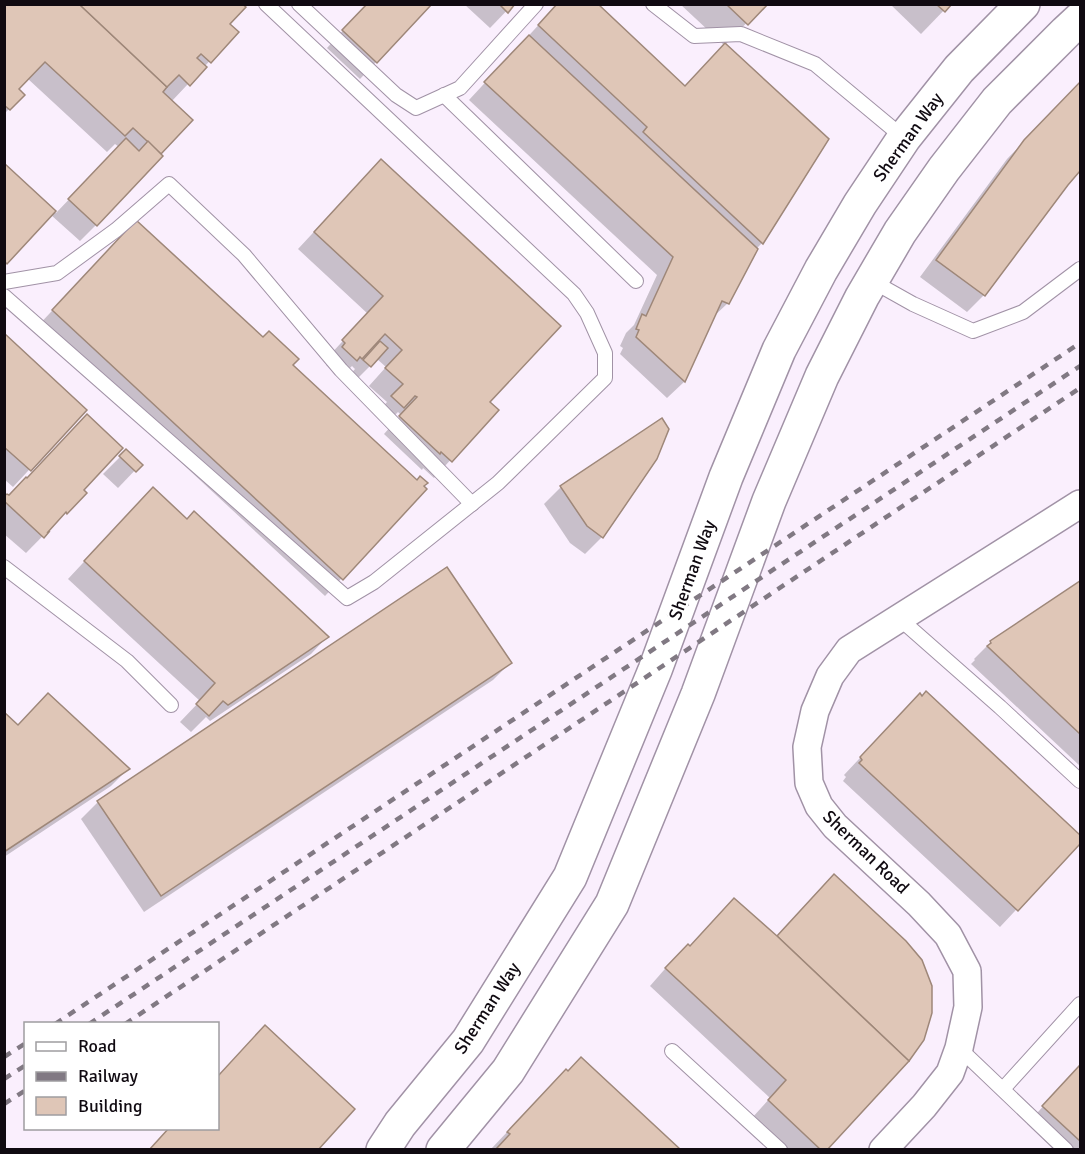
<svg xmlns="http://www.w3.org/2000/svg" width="1085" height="1154" viewBox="0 0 1085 1154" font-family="Signika,sans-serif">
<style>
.shadow{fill:#0003}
.building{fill:#dfc6b7;stroke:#9e8779;stroke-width:1.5}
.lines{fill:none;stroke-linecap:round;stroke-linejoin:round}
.service-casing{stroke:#a192a6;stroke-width:16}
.minor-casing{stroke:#a192a6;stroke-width:30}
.primary-casing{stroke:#a192a6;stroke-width:36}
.service{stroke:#fff;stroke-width:14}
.minor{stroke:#fff;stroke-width:27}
.primary{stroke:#fff;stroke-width:33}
.rail{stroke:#817983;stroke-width:4.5;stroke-dasharray:8 8;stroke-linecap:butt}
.labels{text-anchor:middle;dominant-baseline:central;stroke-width:5;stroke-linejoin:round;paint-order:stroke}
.street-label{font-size:18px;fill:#100a11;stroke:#fff}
</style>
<rect width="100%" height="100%" fill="#faeffd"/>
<g class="shadow">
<path d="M4,4L228,24L237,32L171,102L190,120L96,225L80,241L51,215L4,264V165L56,213L119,147L115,144L107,152L27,78L17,89L23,95L4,114Z"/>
<path d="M367,4L376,62L360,79L327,48Z"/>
<path d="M464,4H513L490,28Z"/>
<path d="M558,4L684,88L725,46L680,4H765L725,45L827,139L762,243L756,249L728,303L712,318L684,382L667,398L620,354L623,348L620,346L626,333L634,325L657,275L469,100Z"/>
<path d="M890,4H950L921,34Z"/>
<path d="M1080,84V169L1066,184L984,295L967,312L920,277L1007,159Z"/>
<path d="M364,178L488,402L496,410L434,478L423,468L422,470L384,434L401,415L398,412L386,424L376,414L387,402L369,386L386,367L377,359L353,383L347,378L355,369L352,366L344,374L339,376L326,365L330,361L327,358L368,314L298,249Z"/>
<path d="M120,238L425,489L325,596L36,328Z"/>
<path d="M4,335L85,410L13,487L4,479Z"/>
<path d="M126,451L140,465L118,488L103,474Z"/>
<path d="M561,487L602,537L585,554L570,543L544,504Z"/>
<path d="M82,490L85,493L26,553L4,534V498Z"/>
<path d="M136,506L327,637L311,654L210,721L206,717L191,732L180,722L200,701L68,579Z"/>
<path d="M1080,583V766L971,664L975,660L974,659L991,642Z"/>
<path d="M510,663L493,680L144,912L81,819L98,802Z"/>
<path d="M926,693L1080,837V841L1000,927L843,781L846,777L844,775L903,712Z"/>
<path d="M4,714L18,727L128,769L111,786L4,857Z"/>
<path d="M776,937L825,1150H786L752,1118L770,1098L650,986L671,962L690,947Z"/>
<path d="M249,1044L316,1150L168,1131L166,1129L218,1128V1077Z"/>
<path d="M1080,1066V1150H1054L1027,1124Z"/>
<path d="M549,1088L678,1150L491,1149Z"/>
</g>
<g class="building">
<path d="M4,4H79L167,87L163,92L193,120L161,154L133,128L125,136L45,62L19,89L25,95L10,110L4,105Z"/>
<path d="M79,4H242L246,7L230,24L239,32L211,63L201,54L197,58L207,67L190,86L179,75L167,87Z"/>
<path d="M367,4H432L377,63L342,30Z"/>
<path d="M499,4H515L508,13Z"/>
<path d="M557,4H598L685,86L725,43L829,139L763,244L643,132L647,127L538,25Z"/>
<path d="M726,4H768L748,25Z"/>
<path d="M936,4H952L945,12Z"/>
<path d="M529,35L758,249L729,304L722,301L685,382L636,337L639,330L636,329L642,314L646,316L673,257L484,82Z"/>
<path d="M1080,82V171L1068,185L985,296L936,260L1024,140Z"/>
<path d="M126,138L139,151L148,141L163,156L97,226L68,199Z"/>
<path d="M381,159L561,326L490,402L499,410L452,462L441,452L440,454L399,416L417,397L415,396L404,408L391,396L403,384L385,368L402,350L385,334L362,359L360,357L357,361L342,347L345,343L342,340L383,296L314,232Z"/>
<path d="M4,163L56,211L7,264L4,261Z"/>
<path d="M136,220L263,337L269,331L299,359L293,365L417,480L420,476L428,483L424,486L427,489L343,580L52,310Z"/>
<path d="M4,333L87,410L31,471L4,447Z"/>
<path d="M380,341L388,348L371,367L363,360Z"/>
<path d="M87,414L123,448L84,490L87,493L67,514L66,512L48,532H49L44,538L4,501V496L7,494L9,495L26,477L27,478Z"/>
<path d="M662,418L669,429L657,459L603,538L587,526L560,486Z"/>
<path d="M126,449L143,465L136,472L119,456Z"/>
<path d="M153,487L187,519L194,511L329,637L228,705L223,701L209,716L196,704L215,683L84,561Z"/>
<path d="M447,567L512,663L161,896L97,801Z"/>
<path d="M1080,581V734L987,646L991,643L990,641Z"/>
<path d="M926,691L1080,835V844L1018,911L859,763L862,760L860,757L920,693L922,696Z"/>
<path d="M48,693L130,769L4,852V712L18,725Z"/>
<path d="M834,874L906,941L922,960L932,986V1013L924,1040L909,1061L777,936Z"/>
<path d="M734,898L777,936L909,1061L827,1150H821L768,1100L786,1080L665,968L688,944L690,946Z"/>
<path d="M265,1025L355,1109L318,1150H149L169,1128H218V1076Z"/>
<path d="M581,1057L681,1150H498L497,1148L510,1134L507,1132L566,1069L568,1071Z"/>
<path d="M1080,1065V1141L1042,1106Z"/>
</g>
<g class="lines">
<defs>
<g id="service">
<path d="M299,4L396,95L416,108L460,88L536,4"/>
<path d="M653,4L694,36L741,34L815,64L904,138"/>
<path d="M444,95L636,281"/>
<path d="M872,281L913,304L973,331L1023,312L1080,269"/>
<path d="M4,282L57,273L116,230L169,184L244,255L341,370L472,504"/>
<path d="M4,296L347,598L374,582L498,483L605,378V353L587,313L574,294L266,4"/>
<path d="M4,567L127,661L171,705"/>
<path d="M900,619L1000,707L1080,781"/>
<path d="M959,1048L1066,1150"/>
<path d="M672,1051L780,1150"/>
<path d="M1003,1089L1080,1004"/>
</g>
<path id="minor" d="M883,1150L924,1106L950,1073L959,1048L968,1007L967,971L948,935L919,904L835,826L819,806L809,783L807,747L815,711L830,676L849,650L1080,504"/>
<g id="primary">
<path d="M383,1150L400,1124L468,1041L570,877L655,670L726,477L779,350L821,270L860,204L904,138L959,69L1023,4"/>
<path d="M443,1150L508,1071L612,904L698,694L769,501L822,376L862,297L900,232L944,169L997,101L1066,32L1080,19"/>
</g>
</defs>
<use href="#service" class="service-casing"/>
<use href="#minor" class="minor-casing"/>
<use href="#primary" class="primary-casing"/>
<use href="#service" class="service"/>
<use href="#minor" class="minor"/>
<use href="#primary" class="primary"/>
<g class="rail">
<path d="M55,1024L1080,343"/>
<path d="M89,1024L1080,366"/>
<path d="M125,1024L1080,388"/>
<path d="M4,1057L26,1043"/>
<path d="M4,1079L26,1065"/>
<path d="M4,1104L26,1090"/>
</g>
</g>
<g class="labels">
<g class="street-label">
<text transform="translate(908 137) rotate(-54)">Sherman Way</text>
<text transform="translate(692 570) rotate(-70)">Sherman Way</text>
<text transform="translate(866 852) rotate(44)">Sherman Road</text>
<text transform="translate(487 1008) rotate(-57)">Sherman Way</text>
</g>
</g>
<rect width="1085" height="1154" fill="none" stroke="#100a11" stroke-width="12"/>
<rect x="24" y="1022" width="195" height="108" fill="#ffffff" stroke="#9f9da0" stroke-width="1.5"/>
<rect x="36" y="1042" width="30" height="9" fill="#ffffff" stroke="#9f9da0" stroke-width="1.5"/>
<text x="78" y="1052" font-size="18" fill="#100a11">Road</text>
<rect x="36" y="1072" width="30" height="9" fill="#817983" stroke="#9f9da0" stroke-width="1.5"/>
<text x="78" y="1082" font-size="18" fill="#100a11">Railway</text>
<rect x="36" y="1097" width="30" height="18" fill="#dfc6b7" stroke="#9f9da0" stroke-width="1.5"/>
<text x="78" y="1112" font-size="18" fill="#100a11">Building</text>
</svg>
